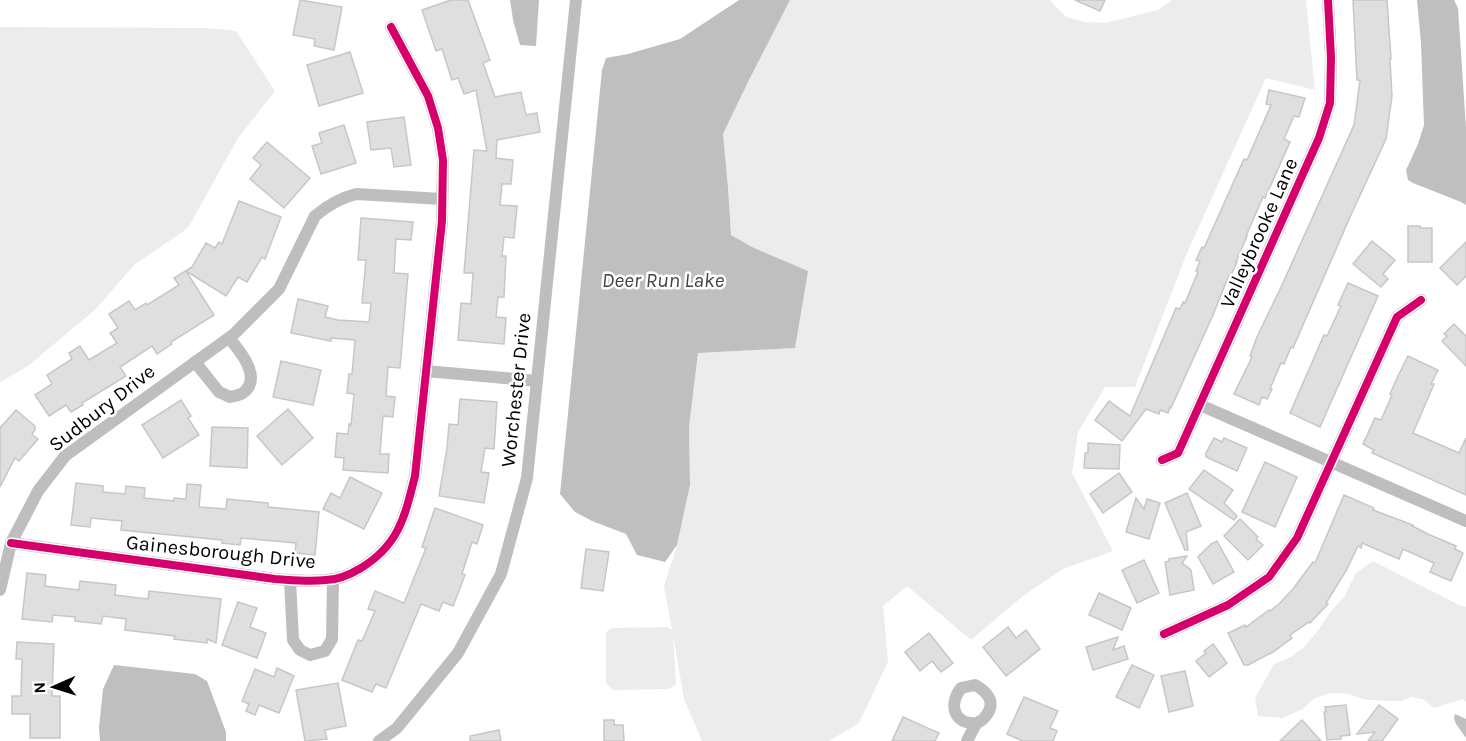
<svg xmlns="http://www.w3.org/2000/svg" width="1466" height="741" viewBox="0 0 1466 741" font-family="Karla,sans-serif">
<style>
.green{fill:#ececec}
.water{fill:#bfbfbf}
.building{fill:#dfdfdf;stroke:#c7c7c7;stroke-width:1.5}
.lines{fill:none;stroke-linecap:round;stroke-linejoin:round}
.minor{stroke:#bebebe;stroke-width:12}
.cycleway-casing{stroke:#fff;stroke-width:11}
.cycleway{stroke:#d6006c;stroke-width:8}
.labels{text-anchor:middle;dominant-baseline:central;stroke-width:5;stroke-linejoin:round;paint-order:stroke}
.street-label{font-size:20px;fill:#000;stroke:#fff}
.water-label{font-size:21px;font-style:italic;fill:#444;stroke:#fff}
</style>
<rect width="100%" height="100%" fill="#fff"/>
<g class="green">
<path d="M790,0H1050L1066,17L1085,22L1105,23L1158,10L1172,0H1306L1315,90L1266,78L1187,253L1135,387H1105L1078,432L1072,473L1113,551L1063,569L1023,596L971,640L907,586L883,606L888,662L859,723L829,741H702L684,699L673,635L676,684L669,689L613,690L606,683V632L612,628L668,627L672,630L664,586L677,545L690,485L689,427L698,353L794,348L754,248L731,235L728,187L723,134L749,80Z"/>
<path d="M0,27L205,28L236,31L275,91L238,138L188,228L134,265L96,309L28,366L0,382Z"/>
<path d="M1373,561L1457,604L1466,607V702L1463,699L1434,708L1423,699L1411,697L1402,701H1382L1363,699L1349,694L1331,693L1315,698L1303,709L1282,718L1258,716L1255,698L1274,664L1291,657L1305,646L1319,629L1331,611L1344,597L1356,573Z"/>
</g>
<g class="water">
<path d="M510,0H539L536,46L520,45L513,20Z"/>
<path d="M739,0H790L749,80L723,134L728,187L731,235L754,248L808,271L795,348L698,353L689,427L690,485L677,545L665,562L637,555L626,534L592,521L575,512L560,494L602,70L606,58L628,54L680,39Z"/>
<path d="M1417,0H1454L1458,8L1466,128V205L1461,202L1413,183L1408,180L1406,170L1418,144L1424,125L1421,43Z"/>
<path d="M114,665L195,674L207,681L226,732V741H100L99,728L103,689Z"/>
<path d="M1455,714L1466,719V738L1456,724L1454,718Z"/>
</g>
<g class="building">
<path d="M300,0L342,7L334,50L314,46L315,39L293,35Z"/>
<path d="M451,0H468L490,60L483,63L495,97L521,92L526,115L537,113L540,132L497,140L496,158L513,160L511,184H502L500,205L517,206L514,238L504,237L502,256H506L504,297H498L496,317L506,318L504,344L458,340L461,303L471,304L473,273H464L474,150L487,151L476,90L464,94L458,78L452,80L442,49L436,51L422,10Z"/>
<path d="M1075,0H1105L1100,11Z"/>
<path d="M1353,0H1387L1391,59H1390L1392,96L1386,139L1350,217L1293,348L1291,347L1284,364L1281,363L1270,389H1272L1267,399L1262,397L1259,405L1234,394L1252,357L1250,356L1257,337L1282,285L1354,125L1360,80H1357Z"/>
<path d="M350,52L363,93L319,106L307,65Z"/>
<path d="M1269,90L1305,98L1299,117L1294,116L1284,139L1290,142L1265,198L1263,197L1246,236H1247L1236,262H1237L1231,275H1229L1213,315L1171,408L1170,407L1168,413L1160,410L1159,414L1146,409L1122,441L1095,420L1109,401L1130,416L1176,308L1180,309L1183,302L1185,303L1198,272L1196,271L1200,261L1196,260L1202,247L1204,248L1244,159L1247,160L1271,105L1266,104Z"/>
<path d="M404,117L411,165L394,167L391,148L371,150L367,122Z"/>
<path d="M344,125L356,163L321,174L312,146L322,143L319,133Z"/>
<path d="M267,142L310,178L284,208L250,179L261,165L253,158Z"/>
<path d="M239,201L281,217L265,259L262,257L247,282L238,277L226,296L186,271L214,315L171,342L172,344L157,354L152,346L120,367L126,376L82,403L83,405L71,412L66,405L49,416L35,395L52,384L47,375L72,359L69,353L80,346L89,360L117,343L110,333L118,328L109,314L129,301L135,310L146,303L147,305L179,285L174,278L192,267L206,243L215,248L219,242L222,244Z"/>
<path d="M361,218L413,222L411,240L396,239L394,273L408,274L400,368L388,367L386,396L395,397L393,417L383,416L380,454H389L388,473L343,470L344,458L335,457L337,433L348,434L349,424L351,425L354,394L347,393L349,374H352L355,340L331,338V341L291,333L298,299L328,306L325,317L338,320L369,322L371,303H362L366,260H358Z"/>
<path d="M1408,226H1420V228H1432V262H1408Z"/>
<path d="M1372,241L1395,260L1383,274L1388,279L1381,287L1353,264Z"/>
<path d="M1466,242V276L1457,285L1440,268Z"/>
<path d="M1348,283L1378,296L1320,427L1290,413L1324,335L1327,336L1341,306L1338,305Z"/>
<path d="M1454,324L1466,336V366L1442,341L1447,336L1444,334Z"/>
<path d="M1408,356L1438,370L1431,384H1434L1413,433L1459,453L1466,438V495L1372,453L1374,450L1363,444L1375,418L1381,420L1392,395L1390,394L1397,378Z"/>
<path d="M281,361L321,370L313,405L273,397Z"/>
<path d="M460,399L497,402L494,449L485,448L481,472L489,473L484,503L439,496L447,448L449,424L458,425Z"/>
<path d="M181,400L191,416L188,418L199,435L163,458L142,425Z"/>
<path d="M288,409L313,438L282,465L257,436Z"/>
<path d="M16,410L35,426V430L32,434L38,439L19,461L15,458L0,487V428Z"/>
<path d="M212,427L248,428L247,468L210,466Z"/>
<path d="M1214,438L1222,442L1224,438L1247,448L1237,471L1206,457V453Z"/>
<path d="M1088,443L1120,445L1119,469L1084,468L1085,453H1088Z"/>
<path d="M1265,462L1297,477L1275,527L1242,512Z"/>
<path d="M1204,470L1233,490L1224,503L1237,516L1234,520L1189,489Z"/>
<path d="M1119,473L1132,492L1103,513L1090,494Z"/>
<path d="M350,477L382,493L364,529L323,509L331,493L340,498Z"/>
<path d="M76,483L103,486V492L125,494L126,486L145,488L144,498L174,501V498L186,499L187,484L201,485L199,507L226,509L227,499L268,503V507L319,512L315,555L295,553L296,543L241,538L240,545L222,543V540L121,530L122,521L91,518L90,527L71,525Z"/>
<path d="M1187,493L1201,526L1186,532L1188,550H1185L1165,503Z"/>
<path d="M1344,495L1374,508L1373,510L1413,525L1412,526L1430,535L1456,546L1455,549L1463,553L1451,581L1430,572L1434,563L1403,549L1399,559L1362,543L1361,548L1358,546L1346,571L1326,603L1328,604L1310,623L1309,622L1290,635L1292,638L1273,652L1248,665H1244L1228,633L1245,625L1246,627L1269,610L1270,611L1279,604L1293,589L1313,562L1315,563Z"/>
<path d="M1136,498L1144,509L1147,499L1160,503L1149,539L1126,532Z"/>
<path d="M435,508L483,525L477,544L472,542L462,574L465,575L453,606L443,602L439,611L421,604L386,688L376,684L372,692L342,680L358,640L362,641L375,611L368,609L375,591L404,603L426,548L422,547Z"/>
<path d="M1240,519L1258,537L1256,539L1263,545L1248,560L1224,536Z"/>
<path d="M1217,541L1234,572L1213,584L1198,557L1211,544Z"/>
<path d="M586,549L609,552L603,591L581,588Z"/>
<path d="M1187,556L1182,563L1191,570L1194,590L1170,595L1165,562L1169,561V559Z"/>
<path d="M1144,560L1159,593L1137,603L1122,570Z"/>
<path d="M27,573L46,575L45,586L79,590L80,581L116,585L115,595L148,599L149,591L221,599L216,643L207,639V643L174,639L175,636L125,630L126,619L103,616L101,624L75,621V617L53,615L52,622L22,619Z"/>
<path d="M1099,593L1131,608L1122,630L1089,615Z"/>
<path d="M238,602L257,608L250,627L266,633L257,658L222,645Z"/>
<path d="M1008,627L1016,638L1026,630L1040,649L1006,676L983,647Z"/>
<path d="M929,633L953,663L941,672L932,661L920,671L905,652Z"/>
<path d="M1118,637L1113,650L1124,646L1128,659L1093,670L1086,647Z"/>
<path d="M17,642L54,644L52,696H60V738H30V714H12V696H21L22,659H16Z"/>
<path d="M1213,644L1227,663L1209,677L1196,661L1206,653L1204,651Z"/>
<path d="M1132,665L1154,675L1139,708L1116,697Z"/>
<path d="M277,668L294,676L279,713L259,705L255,715L246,711L249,704L242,701L255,669L274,677Z"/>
<path d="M1185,671L1193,706L1169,712L1161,676Z"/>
<path d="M338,683L346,726L325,730L327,739L305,741L296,690Z"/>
<path d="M1024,697L1058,711L1050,728L1057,731L1053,741H1023L1007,734Z"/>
<path d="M1346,705L1350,735L1341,736V739L1327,740L1324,712H1326L1325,707Z"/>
<path d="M1379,705L1398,719L1382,741H1368L1375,732L1357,734Z"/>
<path d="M903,717L939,733L935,741H892Z"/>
<path d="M604,720H614V725H623L624,741H604Z"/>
<path d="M1302,720L1321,741H1280Z"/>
<path d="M499,730L501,741H470V736Z"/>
</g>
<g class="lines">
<g class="minor">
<path d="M195,362L219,392L230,397C234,396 240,395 243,393C263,378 240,351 229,338"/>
<path d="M426,371L537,381"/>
<path d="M1200,405L1466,521"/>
<path d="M1162,460L1178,453L1319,138L1330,103L1331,58L1328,0"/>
<path d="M11,543L275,579C292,580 309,582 326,580C338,580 351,574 361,568C399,545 405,516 415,476L442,221L443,160L438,128L428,96L391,27"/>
<path d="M290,580L293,640L300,650L310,655L325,651L332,639L333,579"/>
<path d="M0,590L11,543L38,491L65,456L234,334L279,289L315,216C328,205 340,198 356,194L442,199"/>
<path d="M1164,634L1228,605L1269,577L1297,538L1397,317L1421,300"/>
<path d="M379,741L397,728L458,653L501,574L527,478L576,0"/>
<path d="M967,741C970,736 973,728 977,723C980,721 983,720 985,717C997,703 988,692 975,685L961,688C948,705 954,725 977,723"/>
</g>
<defs>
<g id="cycleway">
<path d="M1162,460L1178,453L1319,138L1330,103L1331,58L1328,0"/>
<path d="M11,543L275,579C292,580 309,582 326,580C338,580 351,574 361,568C399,545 405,516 415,476L442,221L443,160L438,128L428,96L391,27"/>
<path d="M1164,634L1228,605L1269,577L1297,538L1397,317L1421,300"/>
</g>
</defs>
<use href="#cycleway" class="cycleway-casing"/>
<use href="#cycleway" class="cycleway"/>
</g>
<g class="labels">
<g class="street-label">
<text transform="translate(1259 233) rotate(-66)">Valleybrooke Lane</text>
<text transform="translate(516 390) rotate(-84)">Worchester Drive</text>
<text transform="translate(102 408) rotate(-38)">Sudbury Drive</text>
<text transform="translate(221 552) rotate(6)">Gainesborough Drive</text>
</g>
<g class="water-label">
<text x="663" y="280">Deer Run Lake</text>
</g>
</g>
<g transform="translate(54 687) rotate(267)" stroke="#ffffff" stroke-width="4.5" paint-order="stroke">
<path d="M0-4.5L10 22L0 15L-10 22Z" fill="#000000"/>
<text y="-9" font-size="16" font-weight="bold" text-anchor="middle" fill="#000000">N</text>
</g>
</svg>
